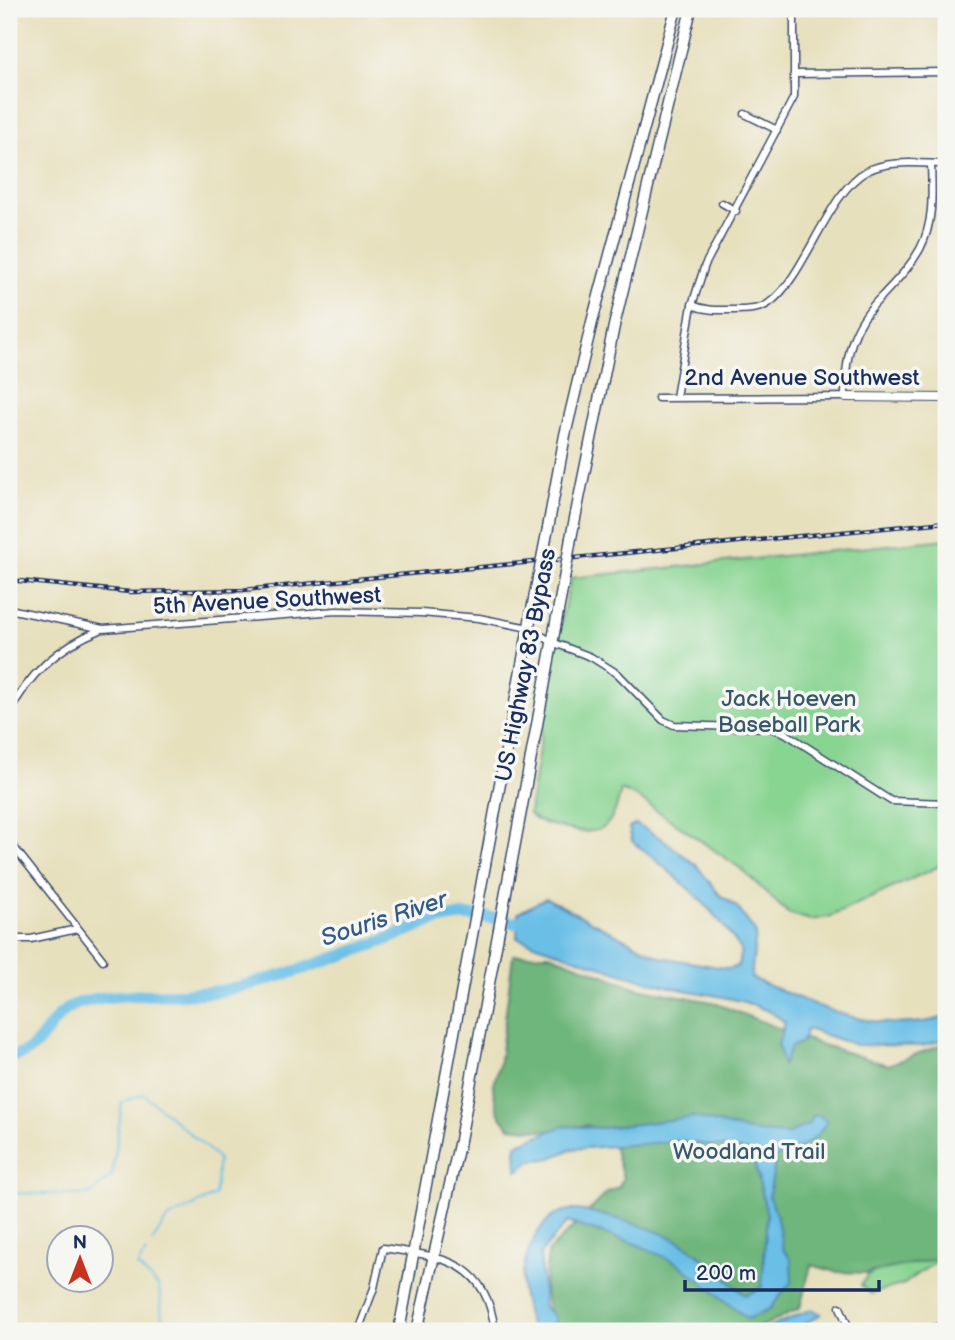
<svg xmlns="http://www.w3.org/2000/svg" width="955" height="1340" viewBox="0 0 955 1340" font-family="'Balsamiq Sans',sans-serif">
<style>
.green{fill:#88d491;stroke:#528278;stroke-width:2}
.forest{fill:#6eb67b;stroke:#44726c;stroke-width:2}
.water{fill:#6bbfe7;stroke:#4377a2;stroke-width:2}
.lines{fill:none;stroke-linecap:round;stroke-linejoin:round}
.stream{stroke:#6bbfe7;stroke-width:2}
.river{stroke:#6bbfe7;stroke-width:12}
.minor-casing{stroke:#3a4a6c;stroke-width:9}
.tertiary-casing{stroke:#3a4a6c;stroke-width:10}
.trunk-casing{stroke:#3a4a6c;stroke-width:13}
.minor{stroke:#fff;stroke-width:6}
.tertiary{stroke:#fff;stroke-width:8}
.trunk{stroke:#fff;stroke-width:10}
.rail-casing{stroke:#1b2f5e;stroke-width:4.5}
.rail{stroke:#f6f6f2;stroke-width:2;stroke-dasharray:5;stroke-linecap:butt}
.trunk-bridge-casing{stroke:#3a4a6c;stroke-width:13;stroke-linecap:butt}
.trunk-bridge{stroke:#fff;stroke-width:10}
.labels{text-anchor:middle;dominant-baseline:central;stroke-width:7;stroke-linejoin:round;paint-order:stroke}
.street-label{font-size:23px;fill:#1b2f5e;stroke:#f6f6f2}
.park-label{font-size:23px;fill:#36586b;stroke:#f6f6f2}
.water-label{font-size:24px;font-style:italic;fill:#335a87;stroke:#f6f6f2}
</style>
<rect width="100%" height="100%" fill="#f6f6f2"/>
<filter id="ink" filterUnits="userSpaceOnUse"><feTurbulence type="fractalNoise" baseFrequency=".0143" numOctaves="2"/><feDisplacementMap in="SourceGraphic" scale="14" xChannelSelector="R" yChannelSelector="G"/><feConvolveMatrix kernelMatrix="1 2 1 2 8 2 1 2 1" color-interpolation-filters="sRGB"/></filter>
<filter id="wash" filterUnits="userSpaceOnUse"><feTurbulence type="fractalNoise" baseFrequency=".00686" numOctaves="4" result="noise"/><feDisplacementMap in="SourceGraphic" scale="28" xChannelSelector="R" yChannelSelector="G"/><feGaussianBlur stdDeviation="1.57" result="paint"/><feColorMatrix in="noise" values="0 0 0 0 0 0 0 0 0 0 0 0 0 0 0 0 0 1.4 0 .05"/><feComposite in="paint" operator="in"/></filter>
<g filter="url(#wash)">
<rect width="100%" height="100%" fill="#e7e0bd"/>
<g class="green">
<path d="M946,539V863L829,917L810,920L788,913L740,868L637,797L621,790C612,831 600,838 559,827C548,824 537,823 529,814L554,652L571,578Z"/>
<path d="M931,1240L946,1254L904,1284L871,1294L861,1285L867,1276Z"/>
</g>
<path class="forest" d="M549,954L637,988L712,1002L816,1043L888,1065L946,1043V1257L868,1273L837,1272L811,1265L800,1308L752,1331H553L544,1288L548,1252L608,1192L619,1187L623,1178L611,1136L587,1125L549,1131L509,1127L498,1112L493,1089L500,1060L513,955Z"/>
<g class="water">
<path d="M636,824L664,840L697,866L719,894L737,907L756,933L751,978C814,1004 877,1038 946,1017V1039L922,1046L856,1045L807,1029L802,1042L791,1047L783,1065L778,1045L785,1022C752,995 701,996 662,985C613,972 565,954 517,938L518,913L546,898L660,957L730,969L738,966L741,950C714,907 671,872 632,841L629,828Z"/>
<path d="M819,1115L827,1121C817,1142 797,1150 776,1157L769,1197L776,1213L783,1249L791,1260L792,1281L770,1309L748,1319L678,1263L636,1244L567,1222L540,1254L544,1307L555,1318L554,1331H532C528,1317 521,1298 522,1284C523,1257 539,1212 571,1210C593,1209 660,1231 679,1241C703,1254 724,1279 746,1295L762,1287L767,1215L752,1152L682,1141L572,1149L551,1158L531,1161L517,1171L516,1145L563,1126L603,1128L694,1117L748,1131L787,1134L809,1124L813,1116Z"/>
<path d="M812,1309L821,1314L793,1331H762Z"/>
</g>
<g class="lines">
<g class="stream">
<path d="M9,1193L89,1195L112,1176L122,1102L144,1094L218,1158L215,1195L167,1219L152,1242"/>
<path d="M146,1252L137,1266L159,1287L163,1331"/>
</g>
<path class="river" d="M9,1057C47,1053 45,1016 77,1004C117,989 180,999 225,990C279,979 331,959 383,941C408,931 435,916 464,916C485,915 512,921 532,928"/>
</g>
</g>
<g filter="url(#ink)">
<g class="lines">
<defs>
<g id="minor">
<path d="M795,74L946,72"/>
<path d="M745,114L777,130"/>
<path d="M722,203L736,211"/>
<path d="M692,305C706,311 718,310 733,310C744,310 760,310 769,303C805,278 828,191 867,171C889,159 922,164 946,164"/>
<path d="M676,397L692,305L705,265L794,97V9"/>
<path d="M658,398L845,397C845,355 852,325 883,295C897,280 910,267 920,249C934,223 932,193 931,164"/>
<path d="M9,609L103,629L336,611L421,613L479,618L529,628L552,642L591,657L618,674L663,720L674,725L771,728L785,733L891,801L946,803"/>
<path d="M9,714C28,674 60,646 100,630"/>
<path d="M9,841L103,960"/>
<path d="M9,939H31L77,929"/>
<path d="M840,1307L850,1331"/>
<path d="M358,1331L374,1288L383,1248C445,1257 486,1261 495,1331"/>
<path d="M920,1331L946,1325"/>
</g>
<path id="tertiary" d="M845,397L946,398"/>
<g id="trunk">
<path d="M548,528L565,435L593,318L676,9"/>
<path d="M571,538L614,326L691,9"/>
<path d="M399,1331L535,594"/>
<path d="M417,1331L460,1140L564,579"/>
</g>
</defs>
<use href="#minor" class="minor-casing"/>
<use href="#tertiary" class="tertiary-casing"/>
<use href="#trunk" class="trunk-casing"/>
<use href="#minor" class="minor"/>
<use href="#tertiary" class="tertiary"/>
<use href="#trunk" class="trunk"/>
<defs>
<path id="rail" d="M9,580L130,592L243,590L946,522"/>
</defs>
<use href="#rail" class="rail-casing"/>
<use href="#rail" class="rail"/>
<defs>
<g id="trunk-bridge">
<path d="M564,579L571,538"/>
<path d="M535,594L548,528"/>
</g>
</defs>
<use href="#trunk-bridge" class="trunk-bridge-casing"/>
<use href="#trunk-bridge" class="trunk-bridge"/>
</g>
</g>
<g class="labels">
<g class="street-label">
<text x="802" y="378">2nd Avenue Southwest</text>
<text transform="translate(267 601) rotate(-3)">5th Avenue Southwest</text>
<text transform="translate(526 665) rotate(-79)">US Highway 83 Bypass</text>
</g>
<g class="park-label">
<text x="789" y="699">Jack Hoeven<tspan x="789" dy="26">Baseball Park</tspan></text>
<text x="749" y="1152">Woodland Trail</text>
</g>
<g class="water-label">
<text transform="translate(384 919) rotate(-18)">Souris River</text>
</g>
</g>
<rect width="955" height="1340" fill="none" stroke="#f6f6f2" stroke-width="35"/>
<g transform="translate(80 1259)"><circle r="33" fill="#f6f6f2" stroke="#9ea6b7" stroke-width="2"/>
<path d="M0-5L12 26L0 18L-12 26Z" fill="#c8321e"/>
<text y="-10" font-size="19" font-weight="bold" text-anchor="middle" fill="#1b2f5e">N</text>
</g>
<path d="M685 1280v10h194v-10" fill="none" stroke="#1b2f5e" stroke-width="3.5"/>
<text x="696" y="1280" font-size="21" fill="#1b2f5e" stroke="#f6f6f2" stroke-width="5" paint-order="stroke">200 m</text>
</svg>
